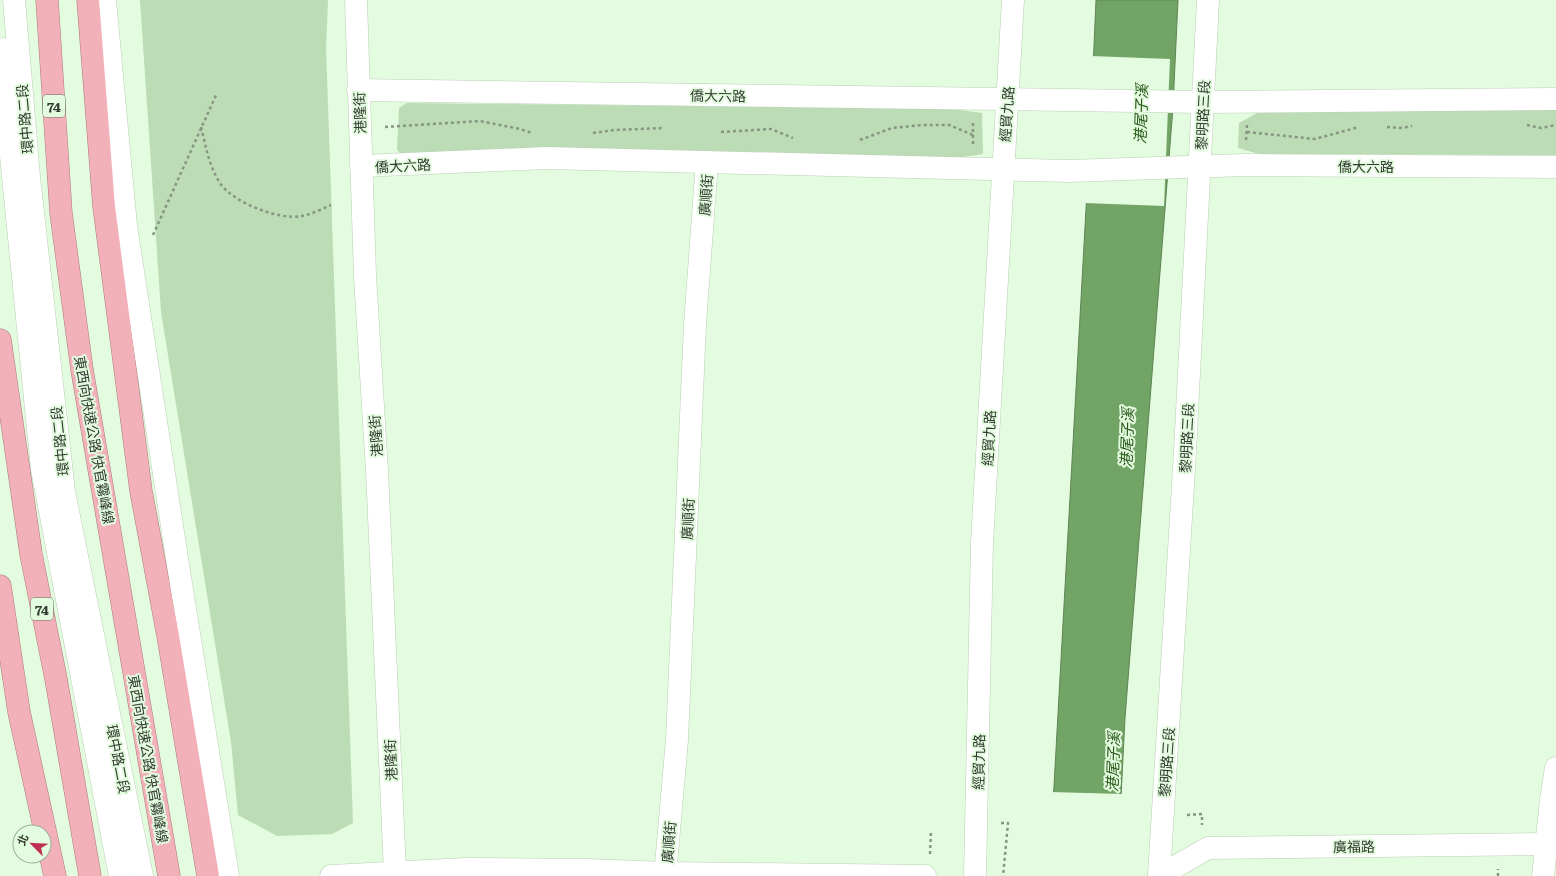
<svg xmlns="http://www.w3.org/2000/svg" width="1556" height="876" viewBox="0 0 1556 876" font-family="Literata,'Noto Sans TC',serif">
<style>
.green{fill:#bcdcb5}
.water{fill:#72a466;stroke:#5e8455}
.pier{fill:#e3fbde}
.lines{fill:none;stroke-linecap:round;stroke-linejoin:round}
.minor-casing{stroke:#b9d0b4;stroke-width:23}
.tertiary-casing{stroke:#b9d0b4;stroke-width:23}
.secondary-casing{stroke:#b9d0b4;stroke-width:23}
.trunk-casing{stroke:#ac7a7c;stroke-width:23}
.path{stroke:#869682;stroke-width:2.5;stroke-dasharray:3 3;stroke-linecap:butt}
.minor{stroke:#fff;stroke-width:22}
.tertiary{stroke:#fff;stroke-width:22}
.secondary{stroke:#fff;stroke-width:22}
.trunk{stroke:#f2b0b8;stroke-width:22}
.labels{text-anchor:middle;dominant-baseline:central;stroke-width:4;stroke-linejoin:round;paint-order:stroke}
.shield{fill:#e3fbde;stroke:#667463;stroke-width:1}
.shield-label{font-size:13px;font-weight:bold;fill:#313a2e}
.street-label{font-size:14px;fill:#313a2e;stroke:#e3fbde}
.water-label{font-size:15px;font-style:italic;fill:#245516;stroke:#e3fbde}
</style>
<rect width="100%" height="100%" fill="#e3fbde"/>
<g class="green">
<path d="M140,0H328L326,48L353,823L332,834L277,836L238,815L231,742L161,312Z"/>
<path d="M407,103L953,109L982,113L983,154L950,159L404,157L397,150L399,108Z"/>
<path d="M1556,109V155L1259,154L1238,148L1239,123L1257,113Z"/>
</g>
<path class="water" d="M1096,0H1178L1173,107L1125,718L1117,876H1049L1090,137Z"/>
<g class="pier">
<path d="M1091,56L1170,59L1164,206L1084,203Z"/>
<path d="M1051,792L1123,794L1119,876H1047Z"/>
</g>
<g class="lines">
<defs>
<g id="minor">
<path d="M356,0L365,276L377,471L395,872"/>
<path d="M358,90L1203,102L1556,99"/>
<path d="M361,166L546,158L1070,171L1245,165L1556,167"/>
<path d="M665,876L677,740L695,324L707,162"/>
<path d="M975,876L982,543L1013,0"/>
<path d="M1159,876L1208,848L1546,844L1556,846"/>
<path d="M1543,876L1551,800L1556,768"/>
</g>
<g id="tertiary">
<path d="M14,0L29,177L64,492L142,876"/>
<path d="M105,0L126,226L178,565L228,876"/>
<path d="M4,49L10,146L42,469L120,876"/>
<path d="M1159,876L1185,452L1208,0"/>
</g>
<path id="secondary" d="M331,876L466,869L588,870L665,873L925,876"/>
<g id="trunk">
<path d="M47,0L61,213L82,370L169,876"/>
<path d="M88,0L104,207L141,491L168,636L208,876"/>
<path d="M0,340L31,554L56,679L90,876"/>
<path d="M0,586L19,712L55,876"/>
</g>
</defs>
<use href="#minor" class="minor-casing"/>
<use href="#tertiary" class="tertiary-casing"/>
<use href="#secondary" class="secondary-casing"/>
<use href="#trunk" class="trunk-casing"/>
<g class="path">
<path d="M1527,125L1541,128L1556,125"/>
<path d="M201,127C206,147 209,166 220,183C232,202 280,221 302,216C312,214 322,209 331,205"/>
<path d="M385,127L480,121L520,129L532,133"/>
<path d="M1387,127L1402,128L1412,126"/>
<path d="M721,132L771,129L793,138"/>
<path d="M1247,132L1315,139L1359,127"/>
<path d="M593,133L614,130L662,128"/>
<path d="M860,140L892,128L923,125H949L973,135"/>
<path d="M1246,140L1247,125"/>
<path d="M973,144V123"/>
<path d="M153,235L217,93"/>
<path d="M1187,815L1202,814V825"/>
<path d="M1001,823H1008L1003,876"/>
<path d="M930,854L931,830"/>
<path d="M1498,876V869"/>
</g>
<use href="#minor" class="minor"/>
<use href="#tertiary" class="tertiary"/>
<use href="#secondary" class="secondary"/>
<use href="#trunk" class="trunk"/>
</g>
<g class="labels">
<g class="shield">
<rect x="43" y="95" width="22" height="22" rx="3"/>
<rect x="31" y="598" width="22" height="22" rx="3"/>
</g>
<g class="shield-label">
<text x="54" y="106">74</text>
<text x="42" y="609">74</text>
</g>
<g class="street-label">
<text transform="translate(718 95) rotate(1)">僑大六路</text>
<text transform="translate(359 113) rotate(-92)">港隆街</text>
<text transform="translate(1006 114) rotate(-86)">經貿九路</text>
<text transform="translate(1202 115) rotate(-87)">黎明路三段</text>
<text transform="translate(24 119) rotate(-95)">環中路二段</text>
<text transform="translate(403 165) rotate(-3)">僑大六路</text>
<text x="1366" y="166">僑大六路</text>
<text transform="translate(705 195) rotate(-86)">廣順街</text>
<text transform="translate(375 436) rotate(-94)">港隆街</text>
<text transform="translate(988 438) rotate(-87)">經貿九路</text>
<text transform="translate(1186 438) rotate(-87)">黎明路三段</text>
<text transform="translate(95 440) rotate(80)">東西向快速公路 快官霧峰線</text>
<text transform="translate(59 441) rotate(-96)">環中路二段</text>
<text transform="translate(687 519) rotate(-87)">廣順街</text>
<text transform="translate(119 759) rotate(79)">環中路二段</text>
<text transform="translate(149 759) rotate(80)">東西向快速公路 快官霧峰線</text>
<text transform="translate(390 760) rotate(-93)">港隆街</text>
<text transform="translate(978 762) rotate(-89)">經貿九路</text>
<text transform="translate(1166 762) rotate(-86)">黎明路三段</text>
<text transform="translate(668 842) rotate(-85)">廣順街</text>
<text transform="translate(1354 846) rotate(-1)">廣福路</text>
</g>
<g class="water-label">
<text transform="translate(1140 114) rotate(-88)">港尾子溪</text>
<text transform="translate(1126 438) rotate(-88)">港尾子溪</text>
<text transform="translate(1112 762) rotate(-88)">港尾子溪</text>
</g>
</g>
<g transform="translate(32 844) rotate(294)"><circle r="19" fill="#e3fbde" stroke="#9cae98"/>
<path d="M0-3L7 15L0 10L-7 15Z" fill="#c03053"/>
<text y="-6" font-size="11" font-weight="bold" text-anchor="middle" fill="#313a2e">北</text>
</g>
</svg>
